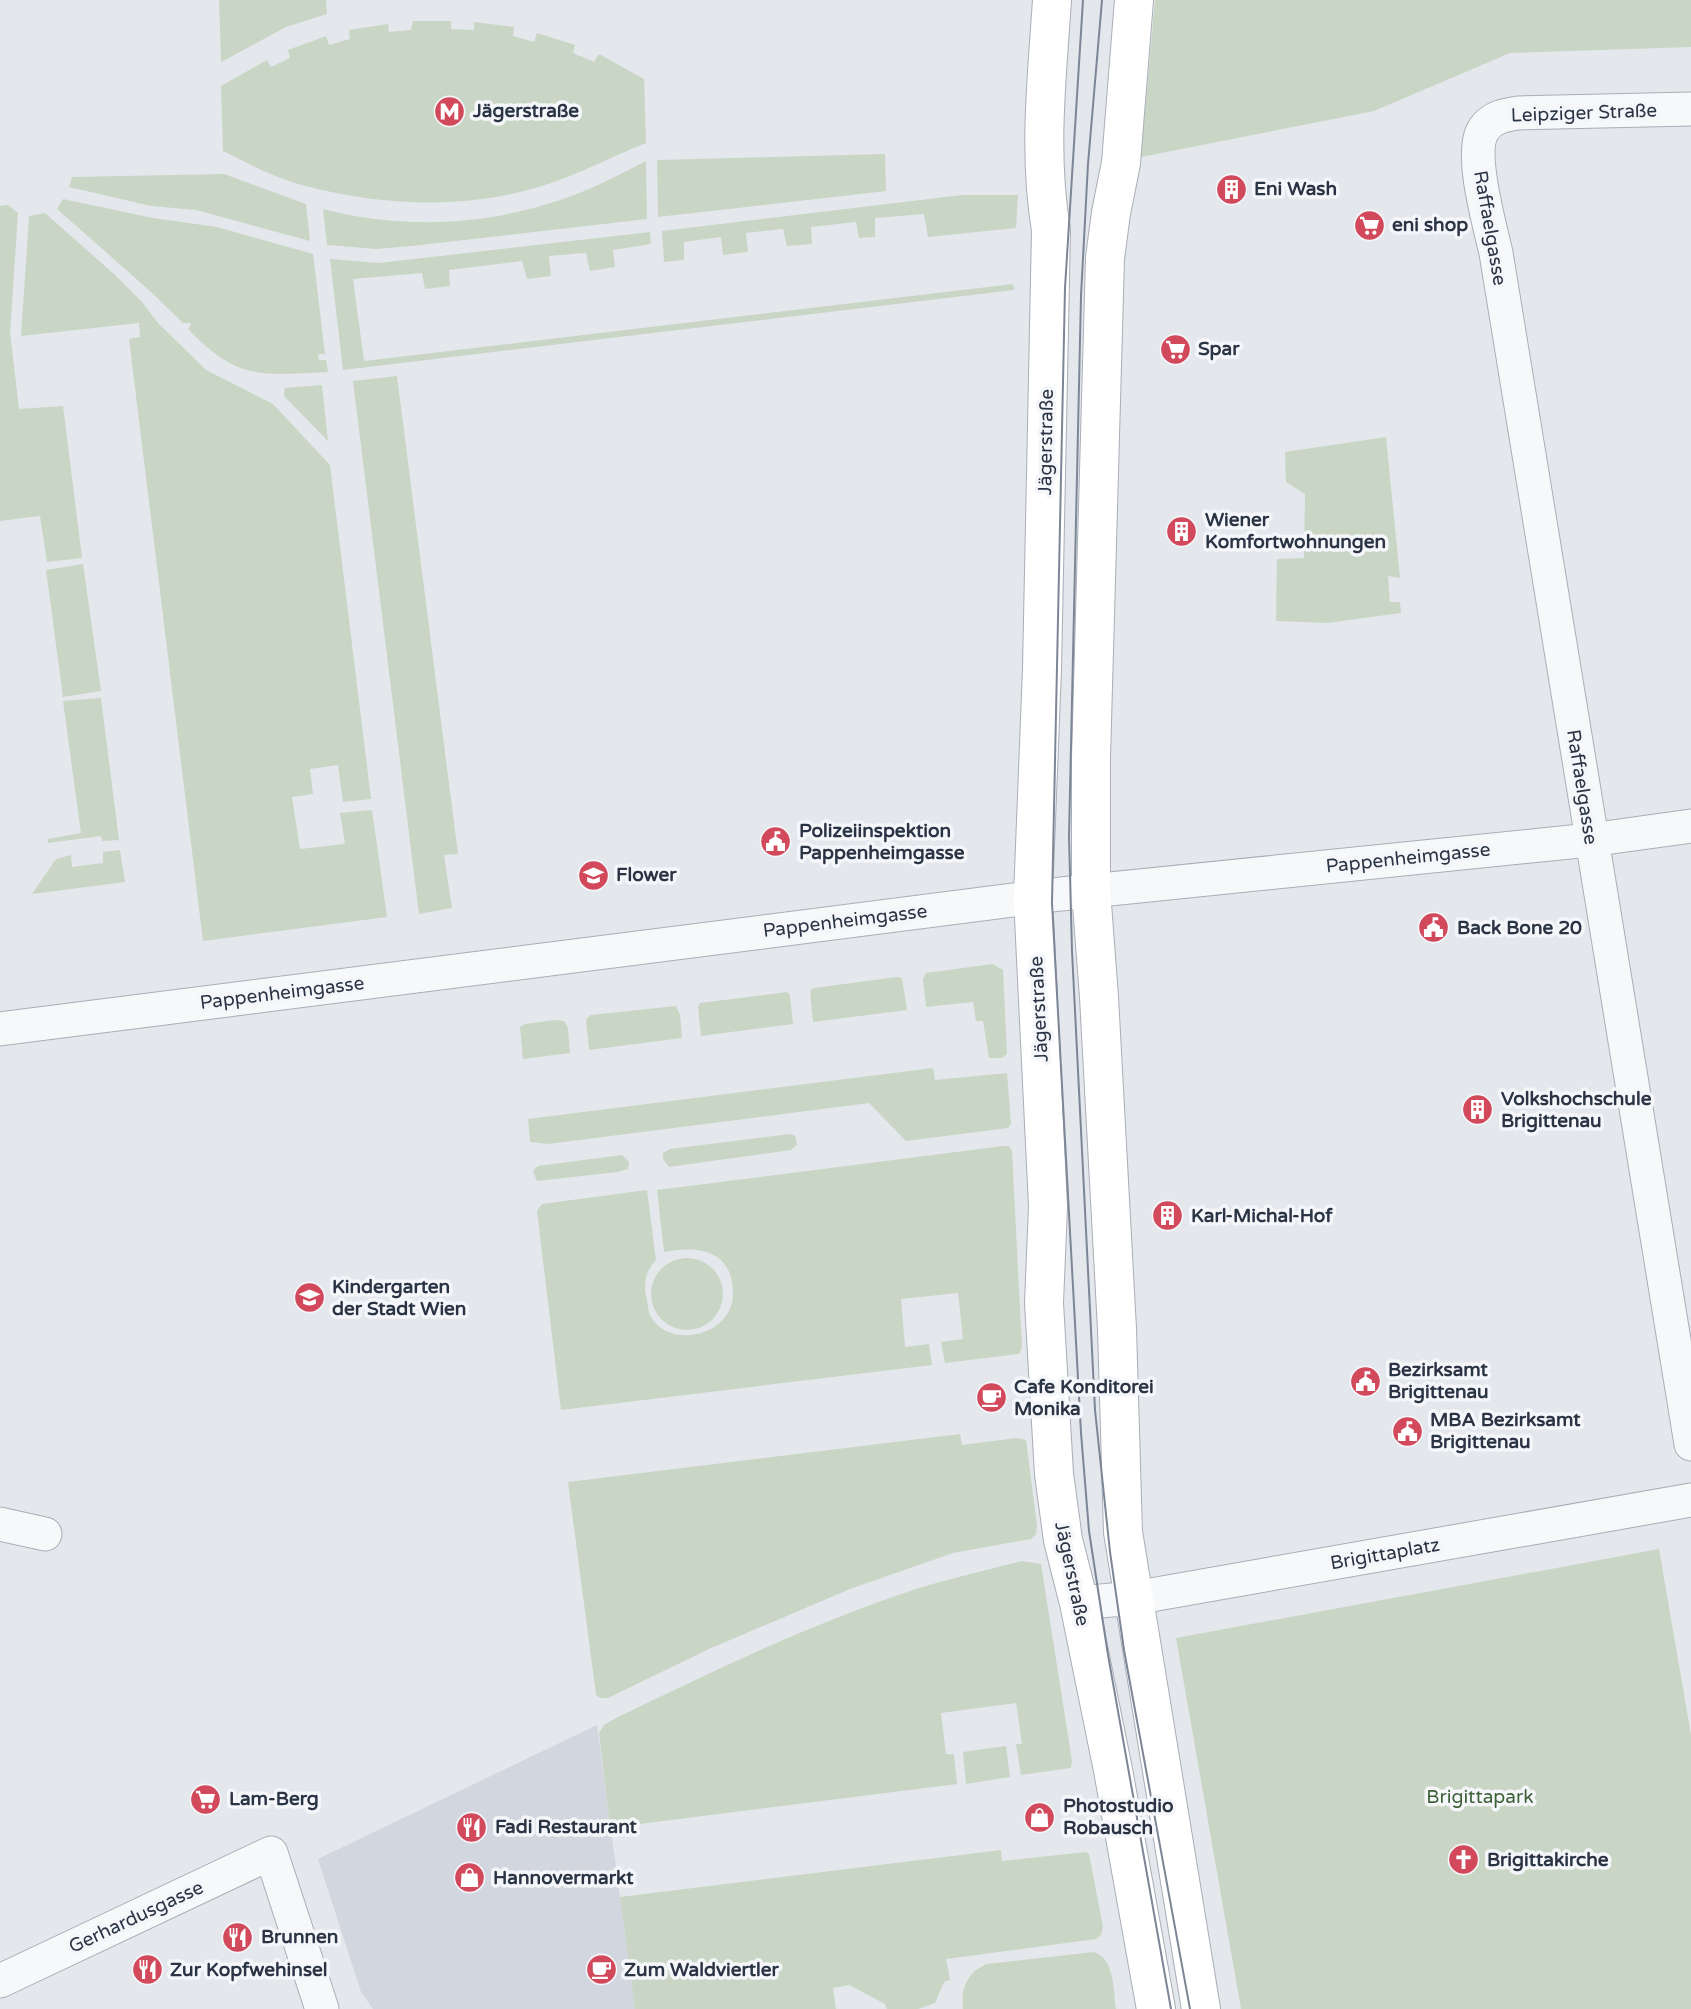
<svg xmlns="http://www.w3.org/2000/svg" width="1691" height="2009" viewBox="0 0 1691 2009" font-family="'Varela Round',sans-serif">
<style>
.built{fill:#d2d6de}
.green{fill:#c9d6c5}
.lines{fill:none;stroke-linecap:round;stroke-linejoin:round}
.minor-casing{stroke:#a9aeb7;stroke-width:35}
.secondary-casing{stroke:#a9aeb7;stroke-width:40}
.minor{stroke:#f7f8fa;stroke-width:33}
.secondary{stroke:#fff;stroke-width:38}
.tram{stroke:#7d8696;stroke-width:2}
.labels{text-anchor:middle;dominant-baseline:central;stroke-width:7;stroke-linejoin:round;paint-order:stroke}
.poi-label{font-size:19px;font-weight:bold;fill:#2b3445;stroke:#f4f6f9;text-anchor:start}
.street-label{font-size:19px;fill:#2b3445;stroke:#f4f6f9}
.park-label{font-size:19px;fill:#3f6138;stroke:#f4f6f9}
</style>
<rect width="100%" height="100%" fill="#e4e7ec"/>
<path class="built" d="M597,1725L635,2009H373L361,1992L318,1859Z"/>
<g class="green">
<path d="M219,0H326L327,14L286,27L221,62Z"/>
<path d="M1155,0H1691V47L1510,53L1374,111L1141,157Z"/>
<path d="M413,21H451V29L474,30V22L514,27L513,36L534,42L537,33L575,45L573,53L594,62L599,54L644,79L646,143C618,154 591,168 562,179C481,210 389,208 306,186C276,179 249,164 223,151L221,86L267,60L271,67L290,58L288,50L326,36L329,45L350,39L349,30L388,24L389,32L411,30Z"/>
<path d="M885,154L886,191L658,217L657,160Z"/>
<path d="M646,161L647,219L412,246L376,249L327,245L323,209C398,229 483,226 557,201C588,191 617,176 646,161Z"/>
<path d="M224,174L306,204L310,241L196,210L151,206L69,187L72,177Z"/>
<path d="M962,195H1018L1016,228L928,237L924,214L875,218V237L859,238L856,222L811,227L812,244L787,246L783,229L746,233L748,252L723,255L721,237L684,242V260L664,262L662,231Z"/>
<path d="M63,199L153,218L217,227L313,254L325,354H318L319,360H326L328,372C260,375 238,381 188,329L191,325L190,323H183L151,292L57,209Z"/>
<path d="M8,205L18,213L10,332L19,409L63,406L82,558L47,562L40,516L0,521V206Z"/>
<path d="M45,213L115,275L142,302L158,323L206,370L273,404L330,465L371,799L343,802L338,765L310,769L313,794L292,797L300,849L345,844L340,813L372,810L387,917L203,941L129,339L140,337L139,323L21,336L29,216Z"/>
<path d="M650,232L651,244L613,250L615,267L590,271L586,253L549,256L551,276L527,279L522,261L449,270L450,286L425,289L422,273L353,279L364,361L1013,284L1014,290L343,370L330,259L379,263Z"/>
<path d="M397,376L458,854L444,855L452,908L419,914L353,381Z"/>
<path d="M322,385L328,441L284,396L285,388Z"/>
<path d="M1386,437L1400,578L1388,576L1390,602H1400L1401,613L1327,623L1276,621L1277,559L1304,558L1305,494L1286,482L1285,452Z"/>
<path d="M83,564L101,691L63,697L46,570Z"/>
<path d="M101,698L119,840L102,841L101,836L48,843V839L81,833L63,701Z"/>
<path d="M120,850L125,882L32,894L56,859L71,855L72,867L103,863V852Z"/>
<path d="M993,964L1003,970L1007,1054L1002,1058H989L983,1021H976L973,1002L926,1007L923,979L926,973Z"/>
<path d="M897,977L902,978L907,1010L813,1022L810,991L814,988Z"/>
<path d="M787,992L790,995L793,1024L701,1036L698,1007L700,1003Z"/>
<path d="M676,1006L680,1015L682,1038L589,1050L586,1019L591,1015Z"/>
<path d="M555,1020L564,1021L568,1028L570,1053L523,1059L520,1027L525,1024Z"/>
<path d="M933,1068L935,1080L1007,1073L1011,1124L1008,1128L906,1141L869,1103L548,1144L530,1142L528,1119Z"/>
<path d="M790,1134L795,1136L797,1145L791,1150L669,1167L663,1159V1153L670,1149Z"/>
<path d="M1003,1146H1009L1012,1151L1022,1348L1019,1354L945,1363L941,1342L963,1339L958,1293L901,1299L905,1347L929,1344L932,1365L561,1410L537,1211L542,1204L647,1190L656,1260C645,1272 643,1284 647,1300C648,1304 648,1311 650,1315C668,1351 733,1336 733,1294C733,1250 699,1245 664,1252L657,1190Z"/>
<path d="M622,1155L629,1162L628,1169L618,1172L537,1181L533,1171L538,1166Z"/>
<circle cx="687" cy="1294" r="36"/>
<path d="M960,1434L962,1445L1016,1438L1026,1440L1037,1526L1036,1534L1031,1539L953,1553L850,1589L709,1649L608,1698H600L596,1695L568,1482Z"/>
<path d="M1659,1549L1691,1735V2009H1241L1176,1638Z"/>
<path d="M1022,1561L1041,1564L1072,1761L1071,1768L1021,1775L1016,1744H1022L1016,1703L941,1713L946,1754H954L957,1784L616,1827L610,1825L599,1733L604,1725L616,1718C715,1670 815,1622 919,1588C953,1578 988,1570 1022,1561Z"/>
<path d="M1006,1746L1010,1777L966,1784L963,1752Z"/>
<path d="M1001,1850L1002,1861L1086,1852L1089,1854L1103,1927L1101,1935L1096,1939L946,1959L950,1980L944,1982L935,2003L918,2009H887L885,2004L849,1985L833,1988L836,2009H635L620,1897Z"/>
<path d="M1094,1952C1115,1959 1113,1990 1116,2009H963C961,1988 967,1972 987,1964Z"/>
</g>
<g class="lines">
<defs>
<g id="minor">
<path d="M1691,109L1518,113C1505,115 1492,117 1484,129C1468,151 1490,226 1496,253L1691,1444"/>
<path d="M0,1029L1061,894L1590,840L1691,826"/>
<path d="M0,1524L45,1534"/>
<path d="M1079,1603L1134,1598L1691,1500"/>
<path d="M0,1981L271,1853L322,2009"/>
</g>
<g id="secondary">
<path d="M1052,0C1047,77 1038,153 1051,230L1042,669L1033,897L1048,1206L1044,1303L1054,1474L1063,1540L1079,1603L1113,1770L1156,2009"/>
<path d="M1134,0L1121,163L1111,213L1105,258L1091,758V891L1099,997L1117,1329L1123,1532L1201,2009"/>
</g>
</defs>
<use href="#minor" class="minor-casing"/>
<use href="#secondary" class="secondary-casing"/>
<use href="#minor" class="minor"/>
<use href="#secondary" class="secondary"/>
<g class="tram">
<path d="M1083,0L1065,288L1052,903L1081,1433L1089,1531L1108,1655L1171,2009"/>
<path d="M1102,0L1088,164L1081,296L1069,836L1072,951L1095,1410L1110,1552L1124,1650L1190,2009"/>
</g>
</g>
<defs>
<symbol id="metro-disc" viewBox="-11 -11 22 22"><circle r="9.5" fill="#d1495b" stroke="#f4f6f9"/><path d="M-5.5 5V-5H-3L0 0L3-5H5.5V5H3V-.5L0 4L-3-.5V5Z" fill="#fff"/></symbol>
<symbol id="building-disc" viewBox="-11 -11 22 22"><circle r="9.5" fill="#d1495b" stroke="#f4f6f9"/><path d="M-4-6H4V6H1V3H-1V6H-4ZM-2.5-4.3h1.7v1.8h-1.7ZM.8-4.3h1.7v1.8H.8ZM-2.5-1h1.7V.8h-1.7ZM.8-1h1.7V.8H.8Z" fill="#fff"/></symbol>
<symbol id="supermarket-disc" viewBox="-11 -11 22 22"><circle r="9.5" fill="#d1495b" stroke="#f4f6f9"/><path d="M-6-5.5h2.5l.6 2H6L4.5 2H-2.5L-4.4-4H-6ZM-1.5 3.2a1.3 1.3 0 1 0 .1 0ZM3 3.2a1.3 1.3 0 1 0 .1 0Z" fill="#fff"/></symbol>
<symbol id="civic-disc" viewBox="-11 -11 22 22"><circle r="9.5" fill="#d1495b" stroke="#f4f6f9"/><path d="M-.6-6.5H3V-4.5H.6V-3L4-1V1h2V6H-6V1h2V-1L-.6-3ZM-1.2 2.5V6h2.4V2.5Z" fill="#fff"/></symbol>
<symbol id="school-disc" viewBox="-11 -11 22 22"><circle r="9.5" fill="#d1495b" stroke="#f4f6f9"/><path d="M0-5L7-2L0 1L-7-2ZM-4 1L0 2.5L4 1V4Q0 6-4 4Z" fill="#fff"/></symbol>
<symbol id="cafe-disc" viewBox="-11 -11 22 22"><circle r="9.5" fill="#d1495b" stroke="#f4f6f9"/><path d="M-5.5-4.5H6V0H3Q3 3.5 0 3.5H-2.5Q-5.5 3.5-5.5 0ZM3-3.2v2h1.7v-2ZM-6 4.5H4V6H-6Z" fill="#fff"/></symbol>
<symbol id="shop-disc" viewBox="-11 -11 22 22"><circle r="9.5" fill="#d1495b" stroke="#f4f6f9"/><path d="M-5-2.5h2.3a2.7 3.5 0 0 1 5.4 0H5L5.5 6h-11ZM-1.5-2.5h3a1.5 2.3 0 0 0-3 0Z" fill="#fff"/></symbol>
<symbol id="restaurant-disc" viewBox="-11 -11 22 22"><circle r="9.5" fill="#d1495b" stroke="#f4f6f9"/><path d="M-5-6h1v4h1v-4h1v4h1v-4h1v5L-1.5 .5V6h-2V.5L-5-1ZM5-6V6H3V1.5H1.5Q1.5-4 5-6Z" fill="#fff"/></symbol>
<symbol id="church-disc" viewBox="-11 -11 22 22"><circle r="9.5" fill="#d1495b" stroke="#f4f6f9"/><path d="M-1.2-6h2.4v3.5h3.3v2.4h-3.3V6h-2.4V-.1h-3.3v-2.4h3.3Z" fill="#fff"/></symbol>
</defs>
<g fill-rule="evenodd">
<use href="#metro-disc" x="432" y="94" width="35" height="35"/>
<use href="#building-disc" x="1214" y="172" width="35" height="35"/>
<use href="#supermarket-disc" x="1352" y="208" width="35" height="35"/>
<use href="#supermarket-disc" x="1158" y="332" width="35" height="35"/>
<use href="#building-disc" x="1164" y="514" width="35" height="35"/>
<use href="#civic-disc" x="758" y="824" width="35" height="35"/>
<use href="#school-disc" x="576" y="858" width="35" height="35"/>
<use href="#civic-disc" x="1416" y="910" width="35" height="35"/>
<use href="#building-disc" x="1460" y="1092" width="35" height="35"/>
<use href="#building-disc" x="1150" y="1198" width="35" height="35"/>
<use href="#school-disc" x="292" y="1280" width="35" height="35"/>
<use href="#civic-disc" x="1348" y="1364" width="35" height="35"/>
<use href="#cafe-disc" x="974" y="1380" width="35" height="35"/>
<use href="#civic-disc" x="1390" y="1414" width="35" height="35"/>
<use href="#supermarket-disc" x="188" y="1782" width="35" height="35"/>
<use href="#shop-disc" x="1022" y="1800" width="35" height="35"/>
<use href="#restaurant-disc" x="454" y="1810" width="35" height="35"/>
<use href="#church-disc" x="1446" y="1842" width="35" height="35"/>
<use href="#shop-disc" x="452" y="1860" width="35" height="35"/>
<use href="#restaurant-disc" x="220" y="1920" width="35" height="35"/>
<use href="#restaurant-disc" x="130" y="1952" width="35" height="35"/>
<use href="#cafe-disc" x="584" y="1952" width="35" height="35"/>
</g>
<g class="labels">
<g class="poi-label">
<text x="473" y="111">Jägerstraße</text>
<text x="1254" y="189">Eni Wash</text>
<text x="1392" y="225">eni shop</text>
<text x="1198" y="349">Spar</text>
<text x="1205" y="520">Wiener<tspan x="1205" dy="22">Komfortwohnungen</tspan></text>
<text x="799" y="831">Polizeiinspektion<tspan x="799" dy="22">Pappenheimgasse</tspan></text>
<text x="616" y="875">Flower</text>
<text x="1457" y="928">Back Bone 20</text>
<text x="1501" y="1099">Volkshochschule<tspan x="1501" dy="22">Brigittenau</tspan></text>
<text x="1191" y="1216">Karl-Michal-Hof</text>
<text x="332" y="1287">Kindergarten<tspan x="332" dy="22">der Stadt Wien</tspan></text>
<text x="1388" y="1370">Bezirksamt<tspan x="1388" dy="22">Brigittenau</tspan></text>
<text x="1014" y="1387">Cafe Konditorei<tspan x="1014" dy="22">Monika</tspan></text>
<text x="1430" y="1420">MBA Bezirksamt<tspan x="1430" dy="22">Brigittenau</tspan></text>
<text x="229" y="1799">Lam-Berg</text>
<text x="1063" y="1806">Photostudio<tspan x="1063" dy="22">Robausch</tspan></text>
<text x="495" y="1827">Fadi Restaurant</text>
<text x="1487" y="1860">Brigittakirche</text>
<text x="493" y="1878">Hannovermarkt</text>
<text x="261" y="1937">Brunnen</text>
<text x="170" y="1970">Zur Kopfwehinsel</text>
<text x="624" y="1970">Zum Waldviertler</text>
</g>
<g class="street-label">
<text transform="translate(1584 113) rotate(-2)">Leipziger Straße</text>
<text transform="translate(1490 228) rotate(80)">Raffaelgasse</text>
<text transform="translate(1046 442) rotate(-89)">Jägerstraße</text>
<text transform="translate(1582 787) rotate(81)">Raffaelgasse</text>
<text transform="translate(1408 858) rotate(-6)">Pappenheimgasse</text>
<text transform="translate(845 921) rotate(-7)">Pappenheimgasse</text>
<text transform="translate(282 993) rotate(-7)">Pappenheimgasse</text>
<text transform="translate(1039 1009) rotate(-93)">Jägerstraße</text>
<text transform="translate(1385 1554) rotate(-10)">Brigittaplatz</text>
<text transform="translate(1072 1574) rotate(78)">Jägerstraße</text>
<text transform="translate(136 1917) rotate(-25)">Gerhardusgasse</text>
</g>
<g class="park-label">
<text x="1480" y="1797">Brigittapark</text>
</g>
</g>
</svg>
